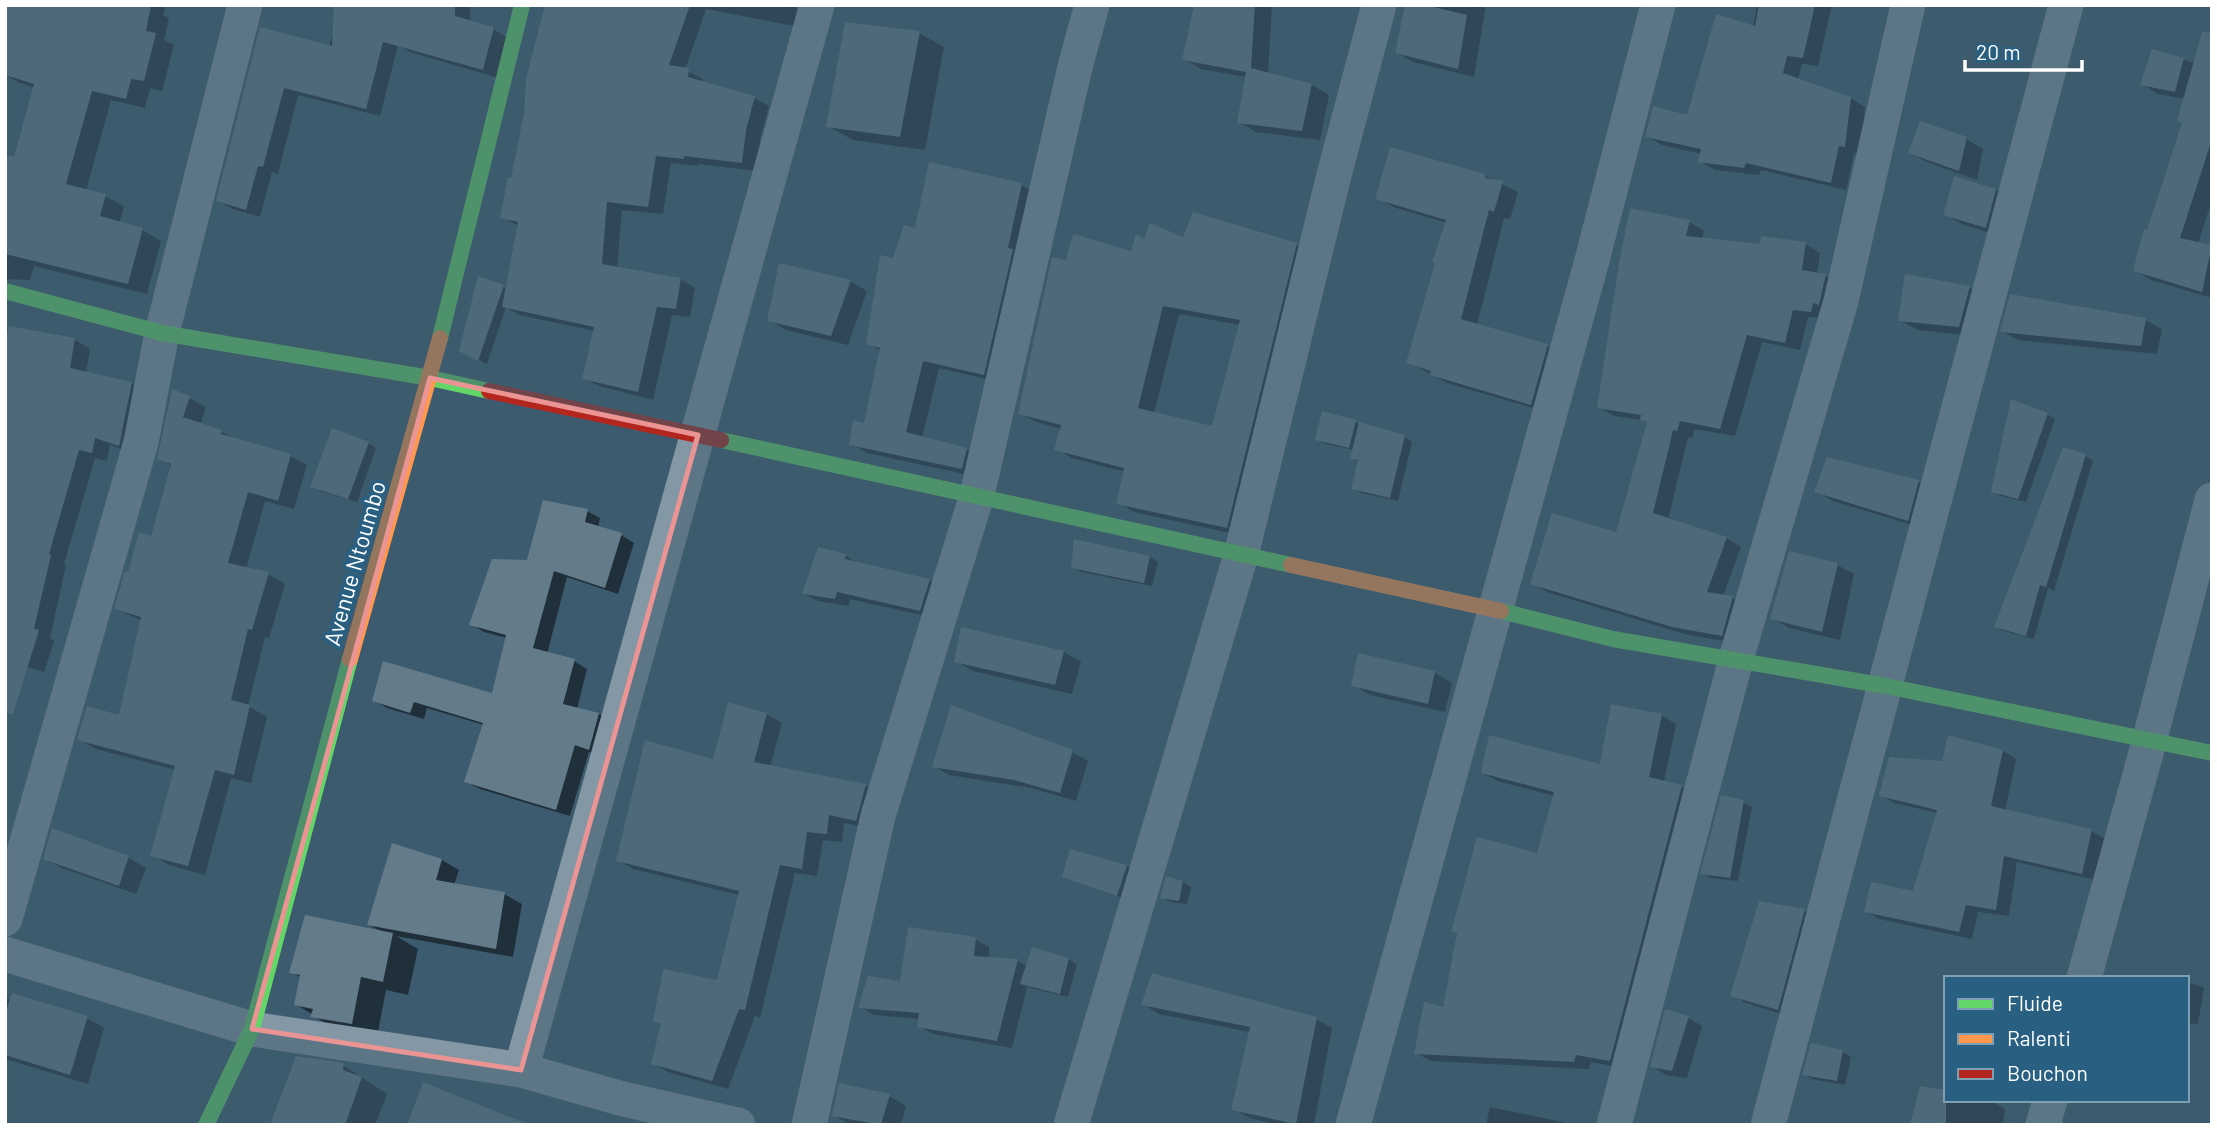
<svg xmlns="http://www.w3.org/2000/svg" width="2217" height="1130" viewBox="0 0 2217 1130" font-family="Barlow,sans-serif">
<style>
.shadow{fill:#0007;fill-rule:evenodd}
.building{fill:#647b89;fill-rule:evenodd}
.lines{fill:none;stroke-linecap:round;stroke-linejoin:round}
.street{stroke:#8397a4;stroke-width:35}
.fast{stroke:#63d668;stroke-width:16}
.slow{stroke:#ff974d;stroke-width:16}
.jam{stroke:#b3261e;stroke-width:16}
.marked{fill:none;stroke:#ea9494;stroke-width:5;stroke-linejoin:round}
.labels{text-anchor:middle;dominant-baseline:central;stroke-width:7;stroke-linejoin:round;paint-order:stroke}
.street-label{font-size:23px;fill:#fff;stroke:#296082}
</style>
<rect width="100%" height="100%" fill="#3d5b6e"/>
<g class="shadow">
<path d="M11,5H166L163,15L169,18L164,40L174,45L162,91L150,88L145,108L111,100L86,191L105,196L124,206L119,224L142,230L161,241L147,294L34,266L30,280L5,279V188L35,88L18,82L5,75Z"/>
<path d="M398,5H470V22L493,29L508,38L498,78L410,52L398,45L380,116L298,95L278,174L272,172L260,217L232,209L218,200L261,29L329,47L338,16Z"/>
<path d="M547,5H792L798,9L794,26L706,9L685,70L703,79V83L754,98L769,106L760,139L757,171L698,164V166L671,163L663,214L622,210L617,268L680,279L695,288L690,317L672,315L653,400L599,386L584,378L595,331L519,315L506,307L487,364L461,350L503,287L507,289L519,226L502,217L512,180Z"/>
<path d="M1195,5H1272L1268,74L1312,85L1329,95L1320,140L1256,132L1239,122L1246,77L1201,69L1184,59Z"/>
<path d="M1407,5H1486L1474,77L1413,62L1396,52Z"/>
<path d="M1757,5H1832L1818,66L1802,64L1798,80L1850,98L1865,107L1860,154L1854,153L1846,190L1761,170L1759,175L1715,170L1700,161L1702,154L1662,145L1647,136L1688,117L1753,27Z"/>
<path d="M919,33L944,47L925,150L853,140L828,126Z"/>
<path d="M2153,51L2212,68V200L2198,244L2212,247V298L2151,280L2135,270L2184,123L2185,99L2158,94L2142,84Z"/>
<path d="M1966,139L1983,149L1977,180L1927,162L1910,153Z"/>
<path d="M1485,176L1518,192L1510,219L1504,218L1477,325L1547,346L1563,354L1547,412L1447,383L1408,362L1447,223L1393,207L1378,198Z"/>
<path d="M1021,185L1037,194L999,382L939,368L922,438L966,449L982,458L978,477L867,453L851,444L865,425L881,351L868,343L894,260L916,230Z"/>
<path d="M1996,190L2013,200L2003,237L1962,224L1945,214Z"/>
<path d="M1689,222L1704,231L1702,239L1761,246L1805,244L1820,253L1817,275L1826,276L1841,285L1826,319L1808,317L1800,350L1762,342L1735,436L1695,429L1692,438L1688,437L1668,520L1726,538L1741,547L1723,596L1733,598L1748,606L1737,643L1688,635L1547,592L1532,583L1617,534L1649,423L1643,420L1614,416L1599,407Z"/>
<path d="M1184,239L1296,245L1311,254L1243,536L1134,512L1118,503L1125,472L1072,458L1057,449L1062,429L1036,422L1020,413L1067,262L1132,253L1145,241ZM1179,314L1240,325L1213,428L1154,414Z"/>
<path d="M1906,276L1970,288L1987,298L1977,336L1917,330L1900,320Z"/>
<path d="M850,281L867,291L848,345L786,330L769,320Z"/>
<path d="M2145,320L2162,329L2157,354L2018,340L2002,331Z"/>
<path d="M74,339L90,349L86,373L132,383L147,392L135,454L110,445L107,461L95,458L64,564L66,565L50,638L54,641L44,672L5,660Z"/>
<path d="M189,398L206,407L200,425L222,432L236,440L290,456L307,465L294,509L265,501L246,569L268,574L285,584L269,638L265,637L248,706L267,717L251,783L231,778L205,875L169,865L153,855L176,770L96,749L79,739L121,717L142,621L116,609L130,574L152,538L172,466L159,458Z"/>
<path d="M1323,413L1404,437L1412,442L1398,501L1361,493L1353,488L1359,462L1352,458L1354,450L1325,444L1317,439Z"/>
<path d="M2047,414L2055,419L2026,502L2001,496L1993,491Z"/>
<path d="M368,443L376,448L357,502L320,491L312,486Z"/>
<path d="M2085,456L2093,461L2054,591L2048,588L2034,639L2004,631L1996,627Z"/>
<path d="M1918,482L1935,492L1925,529L1833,501L1816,491Z"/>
<path d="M587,511L600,518L598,528L621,535L634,543L618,594L567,577L547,654L574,661L587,669L577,709L599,714L612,722L603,756L589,752L570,816L480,789L466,782L484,725L427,708L424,719L387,708L374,700L494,696L507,638L484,632L471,624L528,562Z"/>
<path d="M1076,541L1150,557L1158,562L1152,586L1081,572L1073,567Z"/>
<path d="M846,556L859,564L929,580L943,588L934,618L850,599L849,606L818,601L804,594Z"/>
<path d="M1837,565L1854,574L1840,640L1789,628L1772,618Z"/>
<path d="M962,629L1064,652L1081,662L1072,694L973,671L956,661Z"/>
<path d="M1359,655L1435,673L1452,683L1445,712L1370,695L1353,685Z"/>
<path d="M766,714L782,723L770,767L865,785L881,794L872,828L844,823L842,842L823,840L817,876L795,873L760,1018L755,1016L728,1089L668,1072L653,1063L663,1026L655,1022L719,982L739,895L633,869L618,860L714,761Z"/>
<path d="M1661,715L1676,724L1664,782L1681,787L1696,795L1625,1068L1591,1062L1589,1069L1431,1061L1416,1053L1445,1009L1459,935L1453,931L1538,855L1555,796L1497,781L1483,773L1601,766Z"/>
<path d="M1950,738L2003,751L2016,759L2005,811L2091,831L2104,838L2095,880L2017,862L2009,916L1978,912L1972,939L1879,919L1866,911L1914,894L1938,813L1894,803L1881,795L1943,763Z"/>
<path d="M1072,752L1088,761L1076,801L1031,788L949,775L934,766Z"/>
<path d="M1743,802L1752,807L1738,881L1711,878L1702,873Z"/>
<path d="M53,830L129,858L146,868L136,894L62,868L45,858Z"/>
<path d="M393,845L442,860L459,870L454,885L504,894L522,904L513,957L396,936L418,949L408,995L386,990L377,1037L337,1031L296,1004L302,978L291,972L382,932L369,925Z"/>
<path d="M1071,851L1127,867L1135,871L1125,899L1064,877Z"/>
<path d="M1183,882L1191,887L1187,904L1170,902L1162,897Z"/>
<path d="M1804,911L1818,918L1791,1017L1746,1003L1733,995Z"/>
<path d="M975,939L989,947V959L1018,961L1027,966L1033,949L1069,960L1077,964L1068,997L1027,987L1012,1048L933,1034L919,1026L920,1019L874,1015L860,1007Z"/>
<path d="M2187,982L2204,988L2198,1024L2187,1023Z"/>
<path d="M5,998L87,1018L104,1028L88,1084L5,1059Z"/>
<path d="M1143,1004L1316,1019L1332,1028L1314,1125H1278L1250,1118L1233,1109L1250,1032L1159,1014Z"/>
<path d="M1688,1018L1702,1026L1687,1078L1666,1075L1652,1066Z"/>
<path d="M1812,1045L1843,1052L1851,1057L1845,1085L1812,1079L1804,1074Z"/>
<path d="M343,1065L387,1094L375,1125H272Z"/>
<path d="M889,1096L906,1106L901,1125H850L834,1115Z"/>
<path d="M1946,1100H1990L2005,1109L2003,1125H1912Z"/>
<path d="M1490,1107L1577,1125H1486Z"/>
</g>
<g class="building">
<path d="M5,5H151L146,31L156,33L144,81L131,79L126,99L92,91L66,184L106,194L100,216L143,228L128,284L5,254V154L14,157L34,84L5,75Z"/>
<path d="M334,5H455V16L494,27L483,70L383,42L366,109L284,88L263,167L258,166L246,210L216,201L260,27L332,46Z"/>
<path d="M545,5H690L669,65L689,68L688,77L755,96L746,130L742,163L684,156V159L656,156L648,207L607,202L602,264L681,278L676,309L657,307L638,392L582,379L594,327L502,307L518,222L500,218L508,177L511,178L524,113L526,79Z"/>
<path d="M1194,5H1255L1251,68L1312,84L1302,131L1237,123L1246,72L1182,60Z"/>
<path d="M1405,5H1425L1467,15L1458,69L1395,53Z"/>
<path d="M1759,5H1815L1803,58L1787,56L1783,73L1851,97L1845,147L1839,146L1831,183L1746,163L1744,168L1698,162L1701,149L1645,137L1653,106L1687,115L1716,14L1755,26Z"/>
<path d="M845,22L920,31L900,137L826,127Z"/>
<path d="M2202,32L2212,33V139L2180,238L2212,245L2202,292L2133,271L2144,229L2147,230L2182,123L2177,121Z"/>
<path d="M2152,49L2184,58L2175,92L2140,85Z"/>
<path d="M1920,121L1967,137L1959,171L1908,153Z"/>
<path d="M1390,147L1485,174V178L1503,181L1494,212L1489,210L1461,319L1548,344L1531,405L1430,375L1431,371L1406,363L1435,263L1432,262L1446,220L1375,199Z"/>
<path d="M929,162L1022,183L1008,248L1013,249L984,375L923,361L906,432L967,448L962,469L849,445L853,420L864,423L880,348L866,344L880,255L893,258L904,225L915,228Z"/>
<path d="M1954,176L1996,189L1986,228L1943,215Z"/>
<path d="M1630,208L1690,220L1686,236L1760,244L1761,236L1806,242L1802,270L1826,274L1819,305L1813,303L1811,312L1793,310L1785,343L1747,335L1720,429L1680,421L1677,431L1673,430L1653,513L1727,537L1707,592L1733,596L1722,636L1672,627L1530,584L1552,513L1616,532L1647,422L1640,420L1641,415L1597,408L1619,263Z"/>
<path d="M1193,212L1297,243L1227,528L1116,504L1124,468L1054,450L1061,425L1018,414L1052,257L1066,260L1073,234L1131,251L1136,234L1144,239L1150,223L1183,237ZM1163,306L1240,320L1212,426L1138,408Z"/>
<path d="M779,263L851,280L831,336L767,321Z"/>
<path d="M1905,274L1970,286L1959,327L1898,321Z"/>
<path d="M478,276L504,285L478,361L459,351Z"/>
<path d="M2010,294L2146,318L2141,346L2000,332Z"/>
<path d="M9,326L75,338L70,368L132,382L119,446L95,438L92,453L79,450L49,554L51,555L34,629L39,630L13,714L5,713V345Z"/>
<path d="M172,389L190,396L183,417L222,430L221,434L291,454L278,501L248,492L228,563L269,572L252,630L248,629L231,700L250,705L234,775L215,770L188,866L150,856L175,766L77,740L87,706L119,715L141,617L114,609L125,571L128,572L139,532L151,536L171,464L157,459Z"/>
<path d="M2011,399L2048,413L2018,499L1991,492Z"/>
<path d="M1322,411L1356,420L1349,448L1315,440Z"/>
<path d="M1359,422L1405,435L1390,498L1351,489L1358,460L1350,459Z"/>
<path d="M332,428L369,442L348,499L310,487Z"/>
<path d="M2063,447L2086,454L2046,587L2040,585L2026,636L1994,627Z"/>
<path d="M1827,457L1919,480L1908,521L1814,492Z"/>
<path d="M543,500L588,509L585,522L622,533L605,588L554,571L533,648L575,659L563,704L599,713L589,750L575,745L556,810L464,782L483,723L414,702L410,713L372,701L383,661L492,693L506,635L469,625L492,559L527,560Z"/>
<path d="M1074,539L1150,556L1144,583L1071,568Z"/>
<path d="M818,547L846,554L845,559L930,579L920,611L837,592L835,599L802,594Z"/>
<path d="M1789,551L1838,563L1822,632L1770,619Z"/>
<path d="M961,627L1064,651L1055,685L954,662Z"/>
<path d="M1358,653L1435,671L1428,704L1351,686Z"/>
<path d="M728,702L767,713L754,762L866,784L856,821L829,815L827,834L807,832L802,869L780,865L745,1010L739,1009L712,1081L651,1064L661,1024L653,1022L663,969L717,980L739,891L616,861L645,740L713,759Z"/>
<path d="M1611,704L1662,714L1649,777L1682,785L1610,1061L1576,1055L1574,1062L1414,1054L1424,1002L1443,1007L1457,933L1451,932L1477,837L1537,853L1554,792L1481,773L1489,735L1600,764Z"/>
<path d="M951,705L1073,750L1060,793L1014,780L932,767Z"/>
<path d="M1948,735L2003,750L1991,806L2092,829L2082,874L2004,856L1996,910L1966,905L1959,932L1864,912L1871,882L1913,891L1937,810L1879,796L1889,757L1942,761Z"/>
<path d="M1721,795L1744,800L1730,878L1700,874Z"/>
<path d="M52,828L129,856L119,886L43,859Z"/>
<path d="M392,843L442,859L436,880L505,892L496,949L367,925Z"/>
<path d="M1070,849L1127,865L1117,896L1062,877Z"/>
<path d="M1166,876L1183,881L1179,901L1160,898Z"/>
<path d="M1759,901L1805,909L1778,1010L1730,996Z"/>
<path d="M305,915L393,933L383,982L361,977L352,1024L310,1017L313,1009L294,1005L300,975L289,973Z"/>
<path d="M908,927L976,937L974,956L1018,959L997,1041L917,1027L919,1013L858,1008L868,976L900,981Z"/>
<path d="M1032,947L1069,958L1060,994L1020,984Z"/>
<path d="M1152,973L1317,1017L1296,1124L1231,1110L1250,1027L1141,1005Z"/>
<path d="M12,993L88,1016L70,1075L5,1055V1014Z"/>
<path d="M1665,1009L1689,1016L1672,1071L1650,1067Z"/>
<path d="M1811,1043L1843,1050L1837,1081L1802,1075Z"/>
<path d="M296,1056L344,1063L343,1070L362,1077L345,1125H270Z"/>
<path d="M423,1082L527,1124V1125H407Z"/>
<path d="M839,1083L890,1094L881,1125L832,1116Z"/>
<path d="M1920,1086L1946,1090V1125H1910Z"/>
</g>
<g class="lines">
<g class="street">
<path d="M5,919L141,442L162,333L245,5"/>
<path d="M5,954L252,1029L521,1070L623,1099L738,1125"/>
<path d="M2084,978L2149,742L2212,500"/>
<path d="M521,1070L817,5"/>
<path d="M809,1125L878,816L977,495L1075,67L1092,5"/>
<path d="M1071,1125L1241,555L1333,179L1379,5"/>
<path d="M1353,1125L1591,264L1658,5"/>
<path d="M1614,1125L1736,659L1841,301L1908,5"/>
<path d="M1768,1125L2066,5"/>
<path d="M2043,1125L2050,1100"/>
</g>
<g class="fast">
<path d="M5,291L162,333L430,378L489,391"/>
<path d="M440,338L522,5"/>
<path d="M721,440L1291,565"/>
<path d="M1501,611L1613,639L1886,686L2212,753"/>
<path d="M206,1125L252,1029L350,659"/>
</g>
<g class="slow">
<path d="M1291,565L1501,611"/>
<path d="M350,659L440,338"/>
</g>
<path class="jam" d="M489,391L721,440"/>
</g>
<path d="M0 0H2217V1130H0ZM430,378L698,435L521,1070L252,1029Z" fill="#3d5b6e" fill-opacity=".55" fill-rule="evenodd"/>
<path class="marked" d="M430,378L698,435L521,1070L252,1029Z"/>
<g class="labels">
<g class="street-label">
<text transform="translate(354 563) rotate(-74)">Avenue Ntoumbo</text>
</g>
</g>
<rect width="2217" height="1130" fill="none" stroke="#ffffff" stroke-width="14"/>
<rect x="1944" y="976" width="245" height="126" fill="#296082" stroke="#7fa0b4" stroke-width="2"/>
<rect x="1958" y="999" width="35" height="10" fill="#63d668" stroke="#7fa0b4" stroke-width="2"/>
<text x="2007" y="1011" font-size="21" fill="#ffffff">Fluide</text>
<rect x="1958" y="1034" width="35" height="10" fill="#ff974d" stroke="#7fa0b4" stroke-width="2"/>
<text x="2007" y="1046" font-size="21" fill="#ffffff">Ralenti</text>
<rect x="1958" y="1069" width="35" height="10" fill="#b3261e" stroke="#7fa0b4" stroke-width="2"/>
<text x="2007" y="1081" font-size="21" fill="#ffffff">Bouchon</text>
<path d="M1965 60v10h117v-10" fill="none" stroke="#ffffff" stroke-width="3.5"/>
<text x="1976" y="60" font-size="21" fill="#ffffff" stroke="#296082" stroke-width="5" paint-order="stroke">20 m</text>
</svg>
